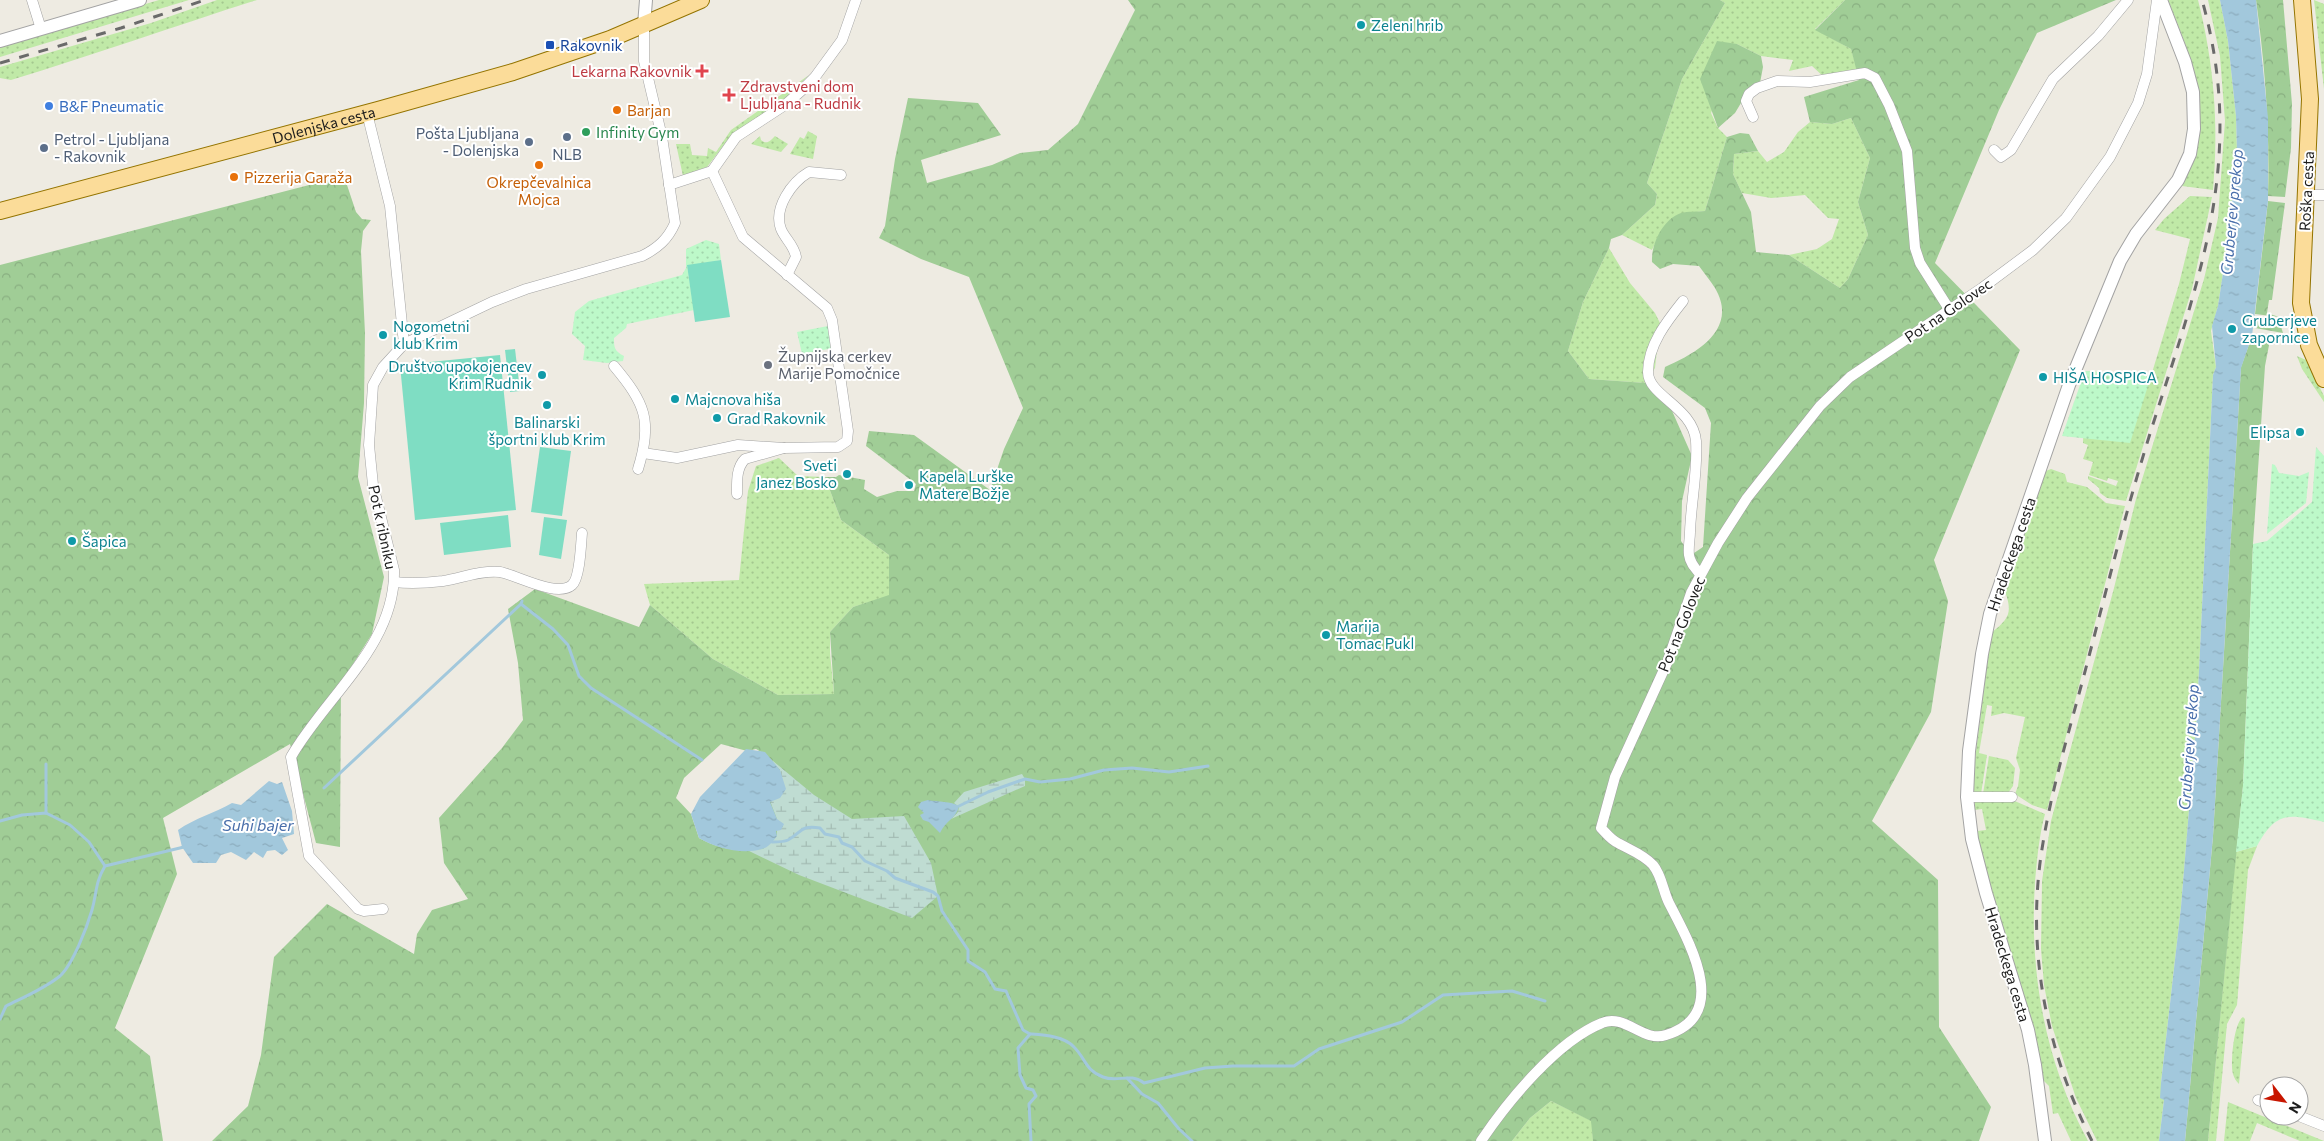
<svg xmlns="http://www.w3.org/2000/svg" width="2324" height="1141" viewBox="0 0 2324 1141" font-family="Commissioner,sans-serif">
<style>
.grass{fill:url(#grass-dots)}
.forest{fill:url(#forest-crowns);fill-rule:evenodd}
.wetland{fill:url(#wetland-marsh)}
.park{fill:url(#park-dots)}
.pitch{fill:#7fddc3}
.water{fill:url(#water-ripples)}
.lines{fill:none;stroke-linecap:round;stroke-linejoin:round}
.stream{stroke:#a2c8dc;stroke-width:3}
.minor-casing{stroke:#a3a3a3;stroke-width:11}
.tertiary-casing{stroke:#a3a3a3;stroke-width:14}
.primary-casing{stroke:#947400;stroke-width:18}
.minor{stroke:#fff;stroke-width:10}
.tertiary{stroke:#fff;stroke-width:12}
.primary{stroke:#fbdc99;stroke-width:16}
.rail{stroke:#6a6a6a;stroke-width:3;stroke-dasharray:10 10;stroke-linecap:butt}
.culture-dot{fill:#0f9aa8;stroke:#fff;stroke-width:2}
.transit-dot{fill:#1a4fb4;stroke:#fff;stroke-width:2}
.health-dot{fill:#e0444e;stroke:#fff;stroke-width:2}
.shop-dot{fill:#3f7fe0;stroke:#fff;stroke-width:2}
.food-dot{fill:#e8710a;stroke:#fff;stroke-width:2}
.leisure-dot{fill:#2e9e5b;stroke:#fff;stroke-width:2}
.service-dot{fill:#5c6f8a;stroke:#fff;stroke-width:2}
.worship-dot{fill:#6b7280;stroke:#fff;stroke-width:2}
.labels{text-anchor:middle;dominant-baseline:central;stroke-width:4;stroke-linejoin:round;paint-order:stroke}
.culture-label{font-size:15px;fill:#0d838f;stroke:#fff;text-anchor:start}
.transit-label{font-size:15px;fill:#164399;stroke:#fff;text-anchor:start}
.health-label{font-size:15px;fill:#be3a42;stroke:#fff;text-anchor:end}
.shop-label{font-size:15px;fill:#366cbe;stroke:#fff;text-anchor:start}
.food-label{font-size:15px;fill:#c56008;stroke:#fff;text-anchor:start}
.street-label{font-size:15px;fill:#1c1c1c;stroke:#fff}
.leisure-label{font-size:15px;fill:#27864d;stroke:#fff;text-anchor:start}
.service-label{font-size:15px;fill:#4e5e75;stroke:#fff;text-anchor:end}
.worship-label{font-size:15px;fill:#5b616d;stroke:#fff;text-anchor:start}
.water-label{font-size:16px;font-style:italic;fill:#496fab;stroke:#fff}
</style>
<defs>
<pattern id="grass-dots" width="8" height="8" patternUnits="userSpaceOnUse" patternTransform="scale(1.25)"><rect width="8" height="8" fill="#c0e9a7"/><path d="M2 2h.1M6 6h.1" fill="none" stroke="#a4c78f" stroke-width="1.8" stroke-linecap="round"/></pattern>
<pattern id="forest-crowns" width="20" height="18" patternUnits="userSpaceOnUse" patternTransform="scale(1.25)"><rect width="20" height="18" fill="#a0cd96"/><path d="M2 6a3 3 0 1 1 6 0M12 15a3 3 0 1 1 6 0" fill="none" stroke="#89af81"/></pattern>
<pattern id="wetland-marsh" width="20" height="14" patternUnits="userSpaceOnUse" patternTransform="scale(1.25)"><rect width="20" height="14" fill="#bfdcd2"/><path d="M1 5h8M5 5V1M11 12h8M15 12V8" fill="none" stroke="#a4bcb4"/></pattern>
<pattern id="park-dots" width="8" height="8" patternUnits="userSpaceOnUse" patternTransform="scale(1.25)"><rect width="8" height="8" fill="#bdf9c9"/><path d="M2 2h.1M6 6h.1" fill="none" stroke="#a2d5ac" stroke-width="1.8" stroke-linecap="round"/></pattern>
<pattern id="water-ripples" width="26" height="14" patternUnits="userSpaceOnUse" patternTransform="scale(1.25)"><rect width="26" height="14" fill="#a2c8dc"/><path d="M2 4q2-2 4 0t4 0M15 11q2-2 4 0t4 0" fill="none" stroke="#8babbc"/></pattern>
</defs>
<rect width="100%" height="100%" fill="#eeebe2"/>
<g class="grass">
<path d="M159,0H189L0,57V47Z"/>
<path d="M217,0H257C175,26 94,55 11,80L0,78V67L151,23Z"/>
<path d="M1720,0H1845L1815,29L1851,49L1857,69L1825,78L1812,66L1789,71L1793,60L1761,56L1737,44L1711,113L1718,128L1727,137L1705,211C1669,215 1667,219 1652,250L1622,235L1655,205L1657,194L1647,183L1682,79L1725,3Z"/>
<path d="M2168,0H2198C2214,63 2219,125 2213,190L2182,186C2217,115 2195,68 2168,0Z"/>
<path d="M2208,0H2220L2228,41L2236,116L2237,151L2227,247L2218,306L2211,331L2216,367L2213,375L2197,713L2181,907L2161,1083L2164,1100L2159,1141H2097L2076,1098L2052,1026L2044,985L2041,949L2042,881L2051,821L2114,588L2136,499L2204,279L2218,218L2225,121L2220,56Z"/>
<path d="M2314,0L2324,4V89Z"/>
<path d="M809,75L782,102L727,141L707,167L683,176L676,144H690L692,155L707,156L708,148L716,152L731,130Z"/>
<path d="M1851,118L1870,158L1858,202L1868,235L1848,279L1840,288L1789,255L1817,249L1832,239L1839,219L1828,218L1805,195L1771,198L1742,193L1733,174L1734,154L1758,151L1767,162L1784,152L1798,132L1810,122L1832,124Z"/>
<path d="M808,131L817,136L813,159L790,154L800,137L804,139Z"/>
<path d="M760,136L761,140C767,145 770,141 775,136L788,144L781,152L751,144Z"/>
<path d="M2190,196L2212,197L2192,289L2126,501L2107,498L2100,493L2099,488L2088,479V476L2116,486L2118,481L2108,478L2107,481L2089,475L2093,462L2083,459L2088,445L2083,443L2085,371L2151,376L2179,284L2190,239L2155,230L2164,219Z"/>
<path d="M1609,248L1630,283L1655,313L1660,323L1655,368L1646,383L1589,379L1568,351L1583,302Z"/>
<path d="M2297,356L2306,360L2324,396V402L2302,369Z"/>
<path d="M779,458L798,476L825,477L841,520L889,555V596L853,607L830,632V653L834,694L778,695L713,659L650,605L644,584L739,580L748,491L756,466Z"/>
<path d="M2051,469L2065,474L2067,482L2087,487L2106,503L2125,506L2047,810L2032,805L2015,794L2018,786L2020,770L2016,758L2025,717L2004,713L1991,716L1992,706L1987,705L1979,753L1987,755L1981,794L1972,791L1973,775L1991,633C2010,618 2013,612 2004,589L2043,472Z"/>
<path d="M1989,756L2008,760L2015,768L2013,786L2008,793L1983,794Z"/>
<path d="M2010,799L2045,814C2039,836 2037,860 2035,882C2029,972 2045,1062 2088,1141H2071L2058,1113L2053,1114L2049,1086L2042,1079L1981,855L1977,831L1986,830L1982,809L1975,810V800Z"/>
<path d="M2257,846L2248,870L2237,1005L2227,1024L2216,1141H2208L2236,852Z"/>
<path d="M2243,1017L2245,1019L2239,1084C2236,1081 2234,1078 2233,1074C2230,1063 2234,1022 2243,1017Z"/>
<path d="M1551,1101L1592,1121L1593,1141H1512L1530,1118Z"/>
<path d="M2228,1102L2324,1141H2300L2257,1123L2250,1141H2224Z"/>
</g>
<g class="forest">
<path d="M1128,0H1720L1725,3L1682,79L1647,183L1657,194L1655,205L1622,235L1611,239L1609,248L1583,302L1568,351L1589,379L1646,383L1669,404L1692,456L1682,501L1681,541L1691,555L1703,547L1711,423L1705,408L1663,377L1665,367C1697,353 1739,329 1715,288C1710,280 1704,273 1699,266L1673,264L1660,269L1652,262C1651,244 1663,219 1681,213C1688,211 1697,212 1705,211L1727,137L1740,133L1749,134L1758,151L1734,154L1733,174L1751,212L1756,252L1789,255L1840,288L1848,279L1868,235L1858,202L1870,158L1851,118L1832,124L1810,122L1804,97L1859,80L1851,49L1815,30L1845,0H2116L2037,33L1999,110L1935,263L2020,350L1934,560L1948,601L1931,712L1872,821L1938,880L1939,1027L1991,1107L1979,1141H1593L1591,1121L1551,1101L1530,1118L1512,1141H212L248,1106L261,1055L274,957L327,904L414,954L417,934L432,910L468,899L444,863L439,818L502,748L523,720L518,663L508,609L535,589L639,627L650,605L713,659L778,695L834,694L830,632L853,607L889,595V555L841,520L825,477H836L839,475L865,480L864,489L877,497L897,491H914L916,484L866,446L869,431L914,435L990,490L1004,449L1023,408L969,277L921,259L879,238L885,226L895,159L908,98L978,103L1001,135L921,160L927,183L992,165L1020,153L1048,150L1078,124L1135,10ZM721,744L747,751L756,749L761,752L747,850C731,851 713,846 699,838L691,814L676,798L684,778Z"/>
<path d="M2256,0H2283L2292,104L2291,148L2285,197L2268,196C2270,131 2265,65 2256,0Z"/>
<path d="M1717,41L1737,44L1761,56L1763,67L1760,83L1747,93L1735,113L1718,128L1700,79Z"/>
<path d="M344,176L356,212L362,219L371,220L363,231L361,251L365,333L364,403L358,477L384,577L372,634L341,683L340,847L316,843L290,744L163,818L177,874L115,1028L150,1056L163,1141H0V265Z"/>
<path d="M2268,201L2285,203L2272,300H2269L2267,313L2279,317L2255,314Z"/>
<path d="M2255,318L2279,320L2283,333L2255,328L2253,326Z"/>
<path d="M2269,335L2270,340L2265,366L2253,544L2243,786L2208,1141H2185L2213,836L2241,367L2252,336Z"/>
</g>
<g class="wetland">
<path d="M767,756L814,795L852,819L904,816L931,863L938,896L912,918L799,875L747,850L763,849L777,836V819L770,801L780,770Z"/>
<path d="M1022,774L1025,779V786L951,819L958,812L959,807L954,803L964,792Z"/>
</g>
<g class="park">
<path d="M706,240L719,244L721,260L687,266L694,310L627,324L626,328L614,338C614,347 614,351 624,356L623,361L607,363L583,360L585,346L572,334L575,312L589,301L682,275L686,268V249Z"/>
<path d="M828,326L832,356L829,357L828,349L802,354L797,332Z"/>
<path d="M2085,371L2151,376L2130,443L2062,436Z"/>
<path d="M2316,447L2324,456V822C2288,814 2276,811 2257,846L2236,852L2243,786L2253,544L2267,541L2312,502Z"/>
<path d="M2272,464L2275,465L2279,473L2299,476L2309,472L2306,503L2267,534Z"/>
</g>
<g class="pitch">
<path d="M721,260L730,317L695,322L687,265Z"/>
<path d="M515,349L520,391L510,392L505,350Z"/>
<path d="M500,355L516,510L415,520L400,365Z"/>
<path d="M540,447L571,451L562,516L531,512Z"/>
<path d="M508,515L511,547L444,555L440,523Z"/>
<path d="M544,517L567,520L561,559L539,555Z"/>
</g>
<g class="water">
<path d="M2220,0H2256L2268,118V201L2252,336L2241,368L2213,836L2185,1141H2159L2164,1100L2160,1098L2161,1083L2181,907L2197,713L2213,375L2216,367L2212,326L2218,306L2227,247L2237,151L2236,116L2228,41Z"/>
<path d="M746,749L765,752L780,770L786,789L780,798L770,802L777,819L784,824L781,830L776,831L777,836C773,841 768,848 762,849C742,855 716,848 699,838L691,814L700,797Z"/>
<path d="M269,781L277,784L282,782L292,811L294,834L282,838L288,850L282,855L275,850L267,851L263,858L254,852L246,860L231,852L221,855L216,863H193L182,847L178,830C195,818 215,813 232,803L241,805Z"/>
<path d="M928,800C938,802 951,801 959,806C957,818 945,821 940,833L929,822L923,820L920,815L924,813L918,807L921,802Z"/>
</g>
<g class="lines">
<g class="stream">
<path d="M522,601L521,604L553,629L568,645L579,676L591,688L702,760"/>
<path d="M46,764V813"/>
<path d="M324,788L521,604"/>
<path d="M959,806L988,792L1025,779L1040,782L1070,779L1104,770L1132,768L1169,772L1208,766"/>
<path d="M0,821L22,815L46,813L70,825L89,842L105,866"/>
<path d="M770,840L772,842C776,842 784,842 788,840C803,832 799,825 820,828L825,834L839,837L842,843L852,847L865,861L887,871L895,878L933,892L938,896L942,911L968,950V961L985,972L995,989L1006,991L1023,1030L1030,1034L1018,1048L1020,1075L1026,1088L1033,1090L1036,1096L1029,1104L1031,1141"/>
<path d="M0,1019L6,1006C24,997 44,989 60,976C73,964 87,927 92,910C97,892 95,883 105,866L184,847"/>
<path d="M1030,1034C1044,1035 1064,1036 1074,1047C1086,1059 1085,1070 1103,1077C1118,1083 1130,1072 1144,1083L1205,1068L1233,1066H1294L1319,1049L1402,1022L1443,995L1512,991L1545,1001"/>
<path d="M1127,1078L1142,1094L1158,1103L1179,1129L1192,1141"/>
</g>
<defs>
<g id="minor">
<path d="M32,0L41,29"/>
<path d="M367,113L390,206L404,344"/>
<path d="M1753,117L1746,101L1749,94L1757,88L1777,81L1810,82L1865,73L1875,78L1889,105L1907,151L1915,248L1920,263L1949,309"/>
<path d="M1994,150L2001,157L2011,150L2053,79L2098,36L2128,0"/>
<path d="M712,171L743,237L827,308L832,320L848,431L847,441L838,447L784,448"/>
<path d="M669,185L712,171L736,137L785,105L801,91L815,77L842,40L856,0"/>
<path d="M2307,195H2324"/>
<path d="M787,275L796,257C794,245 785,239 781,229C773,208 792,182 809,172L841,175"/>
<path d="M1683,301C1667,321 1648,345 1648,372C1648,396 1693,407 1696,441C1698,471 1691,502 1690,532C1690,539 1688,547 1689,555C1690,563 1695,568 1700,574"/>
<path d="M614,366C645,403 653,421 638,469"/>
<path d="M643,453L677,458L738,445L784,448L745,459C736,468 737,482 737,494"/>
<path d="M394,582C411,584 427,583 443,581C462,578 481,570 500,572C517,575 557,598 572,585C580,578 581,544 582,533"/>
<path d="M1967,797H2012"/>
<path d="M383,909L364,911L358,909L309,856L291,757C325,697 396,645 394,570L373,485L369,445L373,385L383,367L404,344L492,302L526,289L642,256C658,248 668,239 675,223L662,137L644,61V25"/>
<path d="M2258,1100L2269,1104"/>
<path d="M2299,1116L2324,1126"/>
<path d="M1481,1141C1508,1101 1557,1041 1602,1023C1625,1013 1643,1043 1666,1035C1732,1015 1689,942 1669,903C1663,891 1662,876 1653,865C1643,854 1630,850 1618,843C1611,840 1606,833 1601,828L1615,777L1667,663L1691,593L1718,543L1747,498L1820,406L1850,377L1982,288L2033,250L2066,218L2110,157L2138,103L2147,74L2157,0"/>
</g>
<g id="tertiary">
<path d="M644,25L646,0"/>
<path d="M0,41L140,0"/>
<path d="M2045,1141L2035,1065L2028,1030L1986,893L1972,839L1967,797L1969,751L1982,654L1990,614L2069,385L2120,261L2136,234L2178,180L2190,154L2194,129L2193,92L2185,62L2161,0"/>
</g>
<g id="primary">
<path d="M2302,0L2310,99L2301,303L2309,345L2324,379"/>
<path id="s1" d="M0,211L378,110L513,72L610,39L701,0"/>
</g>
</defs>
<use href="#minor" class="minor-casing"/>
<use href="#tertiary" class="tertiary-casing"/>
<use href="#primary" class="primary-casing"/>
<use href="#minor" class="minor"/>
<use href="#tertiary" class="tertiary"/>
<use href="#primary" class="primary"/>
<g class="rail">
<path d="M0,63L121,28L205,0"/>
<path d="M2092,1141C2046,1050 2026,950 2042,849C2052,785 2072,722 2088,660C2109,580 2129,499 2154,421C2201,274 2246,155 2202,0"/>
</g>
</g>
<g class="culture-dot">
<circle cx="1361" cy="25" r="5"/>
<circle cx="2232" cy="329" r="5"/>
<circle cx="383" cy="335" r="5"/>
<circle cx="542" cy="375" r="5"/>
<circle cx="2043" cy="377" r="5"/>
<circle cx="675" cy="399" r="5"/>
<circle cx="547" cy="405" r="5"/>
<circle cx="717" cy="418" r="5"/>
<circle cx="2300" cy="432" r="5"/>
<circle cx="847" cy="474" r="5"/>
<circle cx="909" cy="485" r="5"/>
<circle cx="72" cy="541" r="5"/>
<circle cx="1326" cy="635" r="5"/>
</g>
<rect class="transit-dot" x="545" y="40" width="10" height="10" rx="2.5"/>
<g class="health-dot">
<path d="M699.5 63.5h5v5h5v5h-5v5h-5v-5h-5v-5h5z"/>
<path d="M726.5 87.5h5v5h5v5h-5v5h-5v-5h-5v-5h5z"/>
</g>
<circle class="shop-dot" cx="49" cy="106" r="5"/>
<g class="food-dot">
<circle cx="617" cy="110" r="5"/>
<circle cx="539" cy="165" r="5"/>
<circle cx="234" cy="177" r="5"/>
</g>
<circle class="leisure-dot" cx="586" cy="132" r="5"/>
<g class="service-dot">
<circle cx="567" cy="137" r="5"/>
<circle cx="529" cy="142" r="5"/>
<circle cx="44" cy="148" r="5"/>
</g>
<circle class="worship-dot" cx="768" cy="365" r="5"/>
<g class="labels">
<g class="culture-label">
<text x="1371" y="25">Zeleni hrib</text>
<text x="2242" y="320">Gruberjeve<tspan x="2242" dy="17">zapornice</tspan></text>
<text x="393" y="326">Nogometni<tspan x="393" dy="17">klub Krim</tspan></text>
<text x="532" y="366" text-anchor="end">Društvo upokojencev<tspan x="532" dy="17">Krim Rudnik</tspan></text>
<text x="2053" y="377">HIŠA HOSPICA</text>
<text x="685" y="399">Majcnova hiša</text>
<text x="727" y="418">Grad Rakovnik</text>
<text x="547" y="422" text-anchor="middle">Balinarski<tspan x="547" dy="17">športni klub Krim</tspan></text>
<text x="2290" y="432" text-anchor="end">Elipsa</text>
<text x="837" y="465" text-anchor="end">Sveti<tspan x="837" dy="17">Janez Bosko</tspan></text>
<text x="919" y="476">Kapela Lurške<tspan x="919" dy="17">Matere Božje</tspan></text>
<text x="82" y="541">Šapica</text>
<text x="1336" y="626">Marija<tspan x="1336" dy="17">Tomac Pukl</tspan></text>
</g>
<g class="transit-label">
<text x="560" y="45">Rakovnik</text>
</g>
<g class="health-label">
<text x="692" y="71">Lekarna Rakovnik</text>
<text x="740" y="86" text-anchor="start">Zdravstveni dom<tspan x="740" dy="17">Ljubljana - Rudnik</tspan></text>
</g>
<g class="shop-label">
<text x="59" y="106">B&amp;F Pneumatic</text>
</g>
<g class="food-label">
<text x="627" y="110">Barjan</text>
<text x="244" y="177">Pizzerija Garaža</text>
<text x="539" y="182" text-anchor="middle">Okrepčevalnica<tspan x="539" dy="17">Mojca</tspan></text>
</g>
<g class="street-label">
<text stroke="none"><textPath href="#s1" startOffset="335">Dolenjska cesta</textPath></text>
<text transform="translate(2306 191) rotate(-87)">Roška cesta</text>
<text transform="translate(1948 310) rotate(-34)">Pot na Golovec</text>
<text transform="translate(383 527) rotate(78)">Pot k ribniku</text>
<text transform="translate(2011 554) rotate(-71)">Hradeckega cesta</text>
<text transform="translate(1681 624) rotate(-68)">Pot na Golovec</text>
<text transform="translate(2008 964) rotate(73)">Hradeckega cesta</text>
</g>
<g class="leisure-label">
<text x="596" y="132">Infinity Gym</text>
</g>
<g class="service-label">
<text x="519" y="133">Pošta Ljubljana<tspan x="519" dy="17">- Dolenjska</tspan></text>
<text x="54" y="139" text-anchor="start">Petrol - Ljubljana<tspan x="54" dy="17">- Rakovnik</tspan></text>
<text x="567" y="154" text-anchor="middle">NLB</text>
</g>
<g class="worship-label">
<text x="778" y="356">Župnijska cerkev<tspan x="778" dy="17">Marije Pomočnice</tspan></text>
</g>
<g class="water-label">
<text transform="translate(2231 212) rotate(-85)">Gruberjev prekop</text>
<text transform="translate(2188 747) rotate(-86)">Gruberjev prekop</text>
<text x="258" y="824">Suhi bajer</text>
</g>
</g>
<g transform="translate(2284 1101) rotate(121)"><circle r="24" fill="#ffffff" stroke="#a4a4a4"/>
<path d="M0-4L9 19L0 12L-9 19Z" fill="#c81600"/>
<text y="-8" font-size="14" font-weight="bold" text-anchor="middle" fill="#1c1c1c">N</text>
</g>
</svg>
